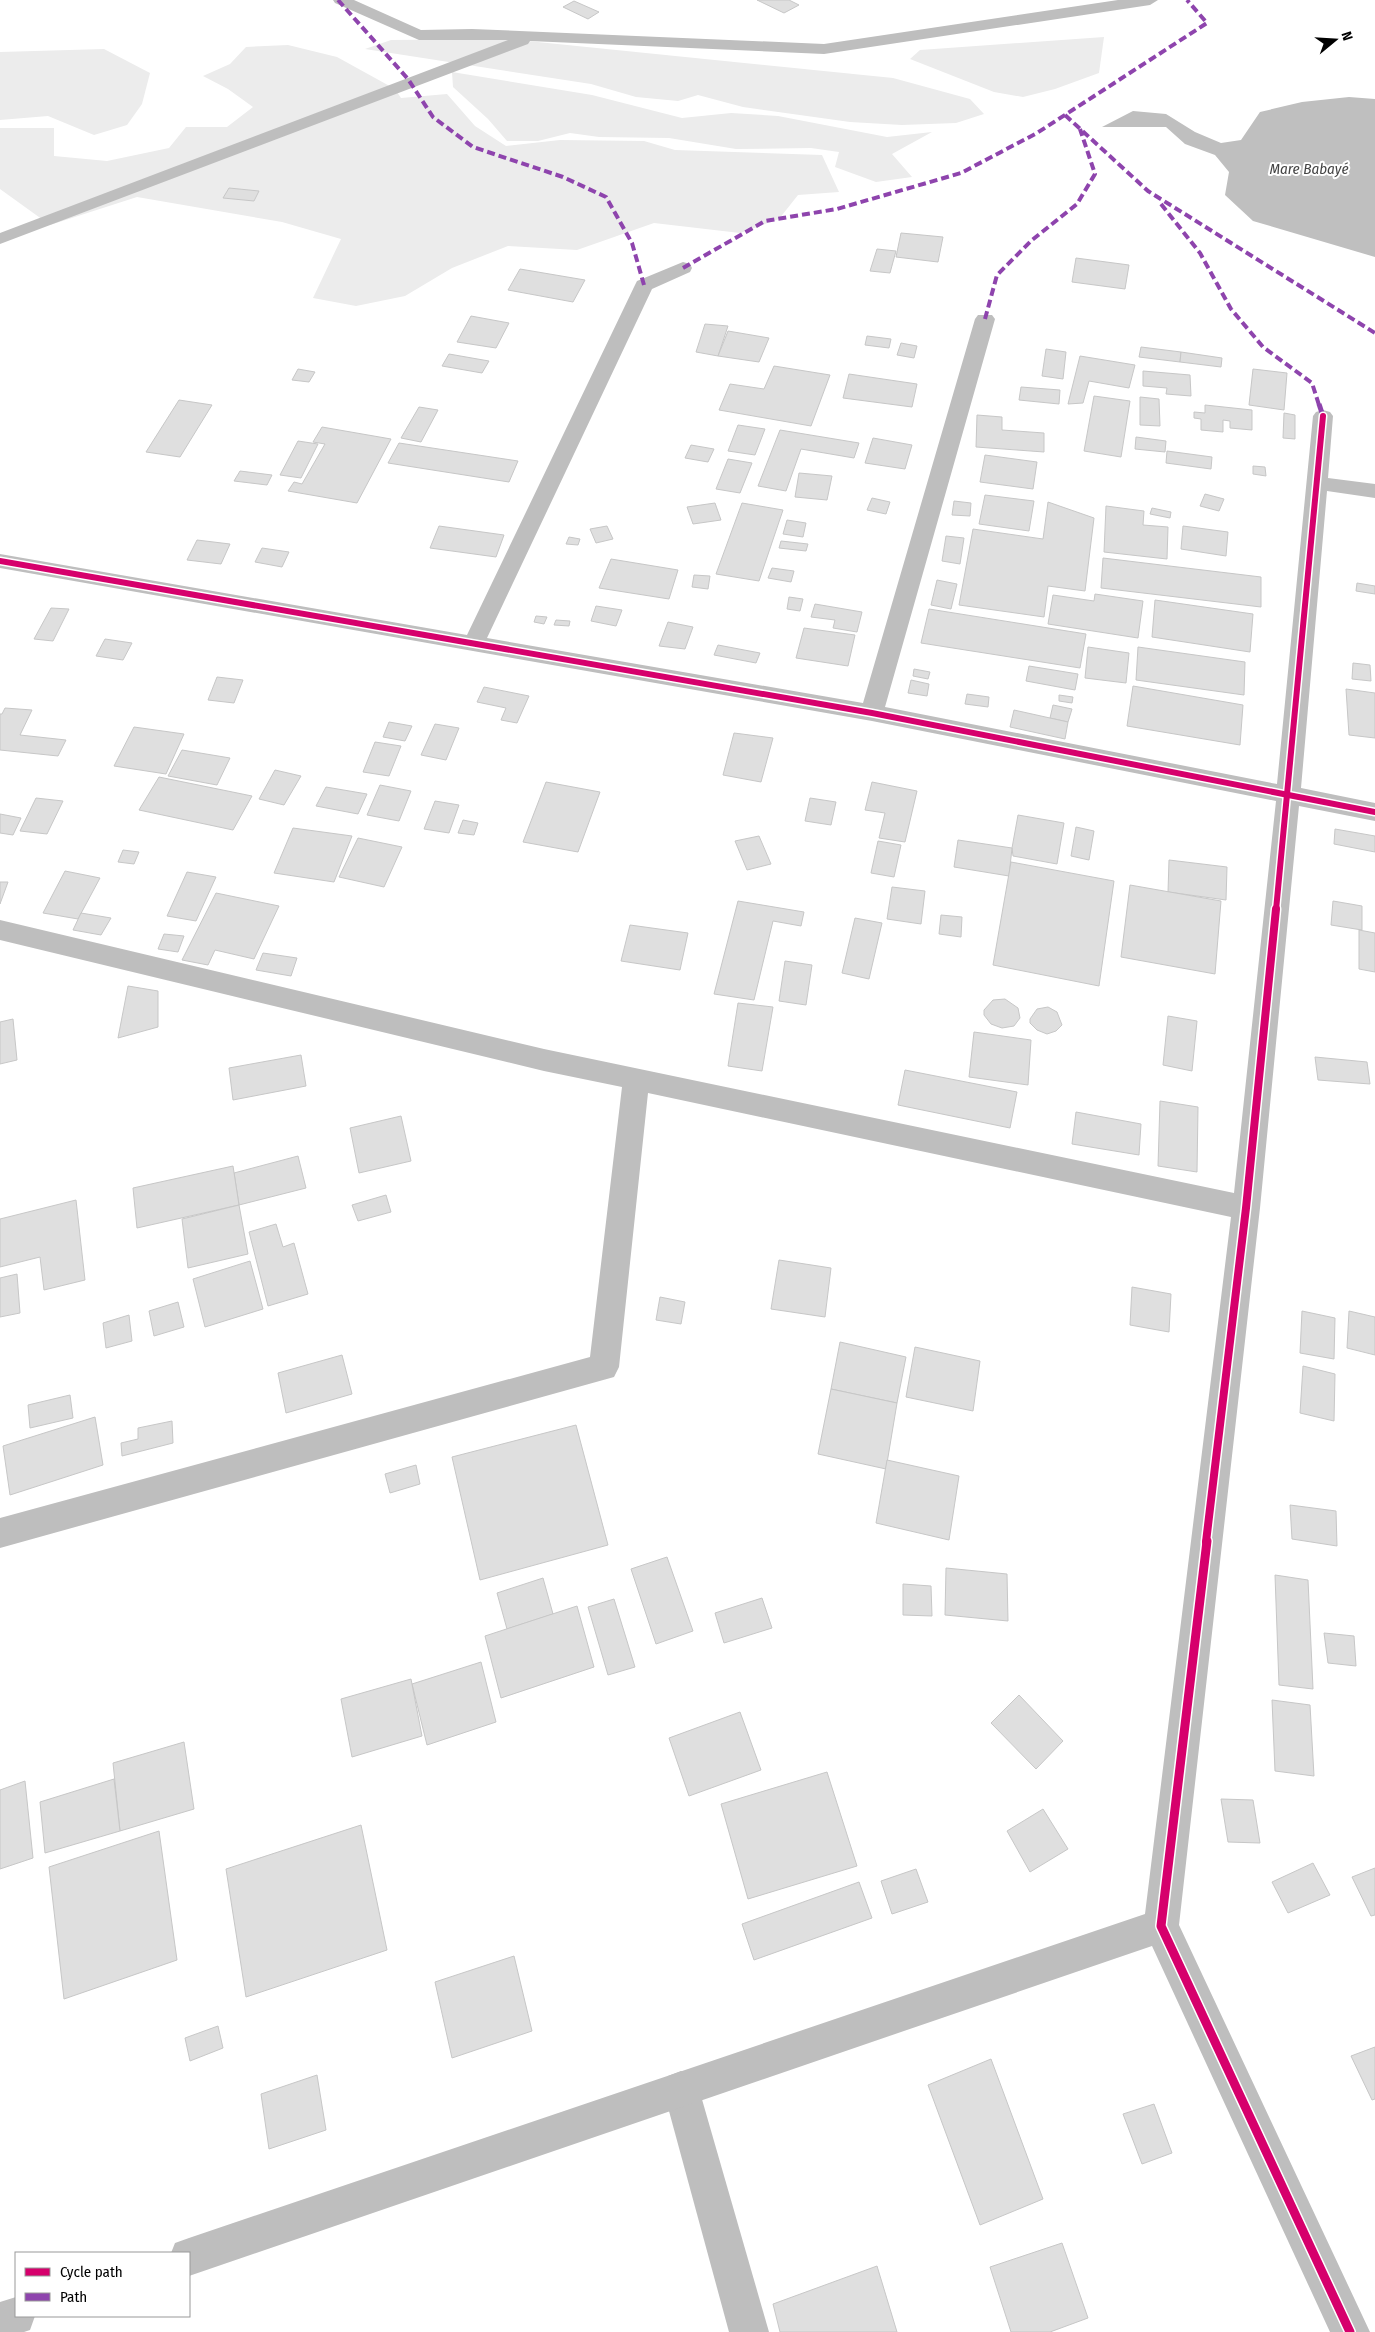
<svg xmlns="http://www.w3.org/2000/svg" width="1375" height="2332" viewBox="0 0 1375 2332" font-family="'Fira Sans Condensed',sans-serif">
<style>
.green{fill:#ececec}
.water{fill:#bfbfbf}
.building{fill:#dfdfdf;stroke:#c7c7c7}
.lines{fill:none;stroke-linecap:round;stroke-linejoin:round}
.service{fill:#bebebe;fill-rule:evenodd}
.minor{fill:#bebebe;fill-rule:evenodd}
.quiet-far1{stroke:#8e44ad;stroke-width:4;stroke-dasharray:8 4;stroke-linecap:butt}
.quiet{stroke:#8e44ad;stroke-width:5;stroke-dasharray:10 5;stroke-linecap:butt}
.cycleway-far2-casing{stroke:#fff;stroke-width:9}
.cycleway-far1-casing{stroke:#fff;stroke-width:11}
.cycleway-casing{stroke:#fff;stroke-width:12}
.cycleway-far2{stroke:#d6006c;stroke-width:6}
.cycleway-far1{stroke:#d6006c;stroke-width:8}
.cycleway{stroke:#d6006c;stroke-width:9}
.labels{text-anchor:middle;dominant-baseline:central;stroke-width:4;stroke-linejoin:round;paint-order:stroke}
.far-water-label{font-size:15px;font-style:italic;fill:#444;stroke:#fff}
</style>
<rect width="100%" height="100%" fill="#fff"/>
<g class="green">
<path d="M1104,37L1099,73L1055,89L1023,97L994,92L910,59L920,50Z"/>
<path d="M508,39L893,78L970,99L984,114L956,123L902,125L850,122L743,107L698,95L678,101L636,97L591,84L365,49L391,40Z"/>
<path d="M288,45L337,57L395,89L401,98L447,94L475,126L506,146L560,140L644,141L675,150L822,155L839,192L798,195L779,219L740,233L654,223L577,250L508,246L452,268L405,296L356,306L313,298L341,239L282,222L137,197L50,225L0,189V128H54V156L107,161L169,148L186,127H227L253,107L228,89L203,76L230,64L246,47Z"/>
<path d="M104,49L150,73L142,104L127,125L94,135L48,116L0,120V52Z"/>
<path d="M452,72L592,95L682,118L731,113L778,116L887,137L932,132L892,154L912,177L876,182L835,167L839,152L811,148L736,149L669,138L599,137L570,133L538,141H507L488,119L453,87Z"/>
</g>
<path class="water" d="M1349,97L1375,99V257L1253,221L1225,195L1229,172L1215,155L1185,144L1166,127H1102L1133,111L1166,114L1195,132L1221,143L1241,140L1260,112L1302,102Z"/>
<g class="building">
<path d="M757,0H789L799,5L784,13Z"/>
<path d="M574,1L599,12L588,19L563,7Z"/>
<path d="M229,188L259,191L254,201L223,198Z"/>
<path d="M901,233L943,237L938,262L896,257Z"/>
<path d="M877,249L896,251L890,273L870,271Z"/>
<path d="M1076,258L1129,265L1125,289L1072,282Z"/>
<path d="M520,269L585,280L573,302L508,290Z"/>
<path d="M471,316L509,323L496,348L457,342Z"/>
<path d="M705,324L728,326L718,356L696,352Z"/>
<path d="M728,331L769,338L759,362L718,356Z"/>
<path d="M867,336L891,339L889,348L865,345Z"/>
<path d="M901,343L917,346L914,358L897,355Z"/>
<path d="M1141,347L1181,352L1180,362L1139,357Z"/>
<path d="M1046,349L1066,352L1063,379L1042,376Z"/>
<path d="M1181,352L1222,358L1221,367L1180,362Z"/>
<path d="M449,354L489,361L482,373L442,366Z"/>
<path d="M1080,356L1135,365L1129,388L1089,381L1083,403L1068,404Z"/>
<path d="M774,366L830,375L811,426L719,410L730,384L764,389Z"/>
<path d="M298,369L315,372L309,382L292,380Z"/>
<path d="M1253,369L1287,373L1284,410L1249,405Z"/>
<path d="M1143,371L1190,375L1191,396L1166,394L1167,388L1143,386Z"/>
<path d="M849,374L917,384L912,407L843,398Z"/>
<path d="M1021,387L1060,390L1059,404L1019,400Z"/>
<path d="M1094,396L1130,401L1121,457L1084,451Z"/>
<path d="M1140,397L1159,399L1160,426L1140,425Z"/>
<path d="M179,400L212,405L180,457L146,452Z"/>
<path d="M1205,405L1252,410V430L1230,428V421L1223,420V432L1201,430V419L1194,418V412L1205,413Z"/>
<path d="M419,407L438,410L421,442L401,438Z"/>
<path d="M1284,413L1295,415V439L1283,438Z"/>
<path d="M977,415L1002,417V430L1044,433V452L976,447Z"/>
<path d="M738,425L765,429L755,455L728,451Z"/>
<path d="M322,427L391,439L357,503L288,491L294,482L302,484L325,444L313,442Z"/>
<path d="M780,430L859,443L854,458L801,449L786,491L758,486Z"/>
<path d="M1136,437L1166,441L1165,452L1135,449Z"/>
<path d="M873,438L912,445L905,469L865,463Z"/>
<path d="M298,441L318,444L301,478L280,475Z"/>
<path d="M399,443L518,461L509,482L388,463Z"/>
<path d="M691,445L714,449L708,462L685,458Z"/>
<path d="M1167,451L1212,457L1211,469L1166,463Z"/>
<path d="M985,455L1037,462L1033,489L980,482Z"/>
<path d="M728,459L752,463L740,493L716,489Z"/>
<path d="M1253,466L1265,467L1266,476L1253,474Z"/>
<path d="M240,471L272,475L267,485L234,481Z"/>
<path d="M799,473L832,476L827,500L795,497Z"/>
<path d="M1205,494L1224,499L1219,511L1200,506Z"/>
<path d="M985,495L1034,501L1029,531L979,524Z"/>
<path d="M872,498L890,502L886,514L867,510Z"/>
<path d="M954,501L971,503L970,516L952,515Z"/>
<path d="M1048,502L1094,518L1085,591L1048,586L1044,617L959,605L973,529L1043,539Z"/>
<path d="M715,503L721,520L693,524L687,507Z"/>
<path d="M742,503L783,510L759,581L716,574Z"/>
<path d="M1106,506L1144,511L1143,525L1168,527L1167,559L1104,552Z"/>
<path d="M1152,508L1171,512L1170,518L1150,514Z"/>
<path d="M787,520L806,523L803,537L783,534Z"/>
<path d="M439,526L504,535L496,557L430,548Z"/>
<path d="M607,526L613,539L596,543L590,529Z"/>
<path d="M1183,526L1228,532L1226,556L1181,549Z"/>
<path d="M946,536L964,538L960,564L942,561Z"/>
<path d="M569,537L580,539L578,545L566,544Z"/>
<path d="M197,540L230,544L221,564L187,560Z"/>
<path d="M781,541L808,544L806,551L779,548Z"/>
<path d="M262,548L289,552L282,567L255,562Z"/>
<path d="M1103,558L1261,577V607L1101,588Z"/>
<path d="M611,559L678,570L669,599L599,588Z"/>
<path d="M772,568L794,571L791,582L768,578Z"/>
<path d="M694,575L710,576L708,589L692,587Z"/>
<path d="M937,580L957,584L951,609L931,605Z"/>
<path d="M1357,583L1375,586V594L1356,591Z"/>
<path d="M1095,594L1143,601L1138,638L1048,624L1053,595L1094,601Z"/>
<path d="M789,597L803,599L800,611L787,609Z"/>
<path d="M1155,600L1253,614L1250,652L1152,637Z"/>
<path d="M815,604L862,612L857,632L833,628L835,620L811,617Z"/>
<path d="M596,606L622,610L616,626L591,621Z"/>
<path d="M51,608L69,609L53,641L34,639Z"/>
<path d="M929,609L1086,634L1080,668L921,643Z"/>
<path d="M536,616L547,617L544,624L534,622Z"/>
<path d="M556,620L570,621L569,626L554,625Z"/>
<path d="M668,622L693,627L685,649L659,646Z"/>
<path d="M804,628L855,635L848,666L796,658Z"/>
<path d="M105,639L132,643L123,660L96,656Z"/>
<path d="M718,645L760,653L756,663L714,655Z"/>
<path d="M1088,647L1129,653L1126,683L1085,678Z"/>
<path d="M1138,647L1245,662L1244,695L1136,680Z"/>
<path d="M1353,663L1370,665L1371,681L1352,679Z"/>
<path d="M1029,666L1078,674L1075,690L1026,681Z"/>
<path d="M914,669L930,672L928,679L913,676Z"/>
<path d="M217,677L243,680L234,703L208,700Z"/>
<path d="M911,680L929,684L927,696L908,693Z"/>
<path d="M1133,686L1243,705L1240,745L1127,726Z"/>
<path d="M484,687L529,696L517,723L501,720L506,708L477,702Z"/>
<path d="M1346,689L1375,693V738L1349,735Z"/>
<path d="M967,694L989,697L988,707L965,704Z"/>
<path d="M1059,695L1073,697L1072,703L1059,701Z"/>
<path d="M1053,705L1072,709L1068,722L1050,718Z"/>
<path d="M5,708L32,710L20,735L66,740L58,756L0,750V714H2Z"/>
<path d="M1014,710L1068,722L1065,739L1010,727Z"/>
<path d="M389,722L412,726L405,741L383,737Z"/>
<path d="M435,724L459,728L446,760L421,755Z"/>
<path d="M134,727L184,734L166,774L114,766Z"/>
<path d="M734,733L773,738L761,782L723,775Z"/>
<path d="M375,742L401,746L389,776L363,772Z"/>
<path d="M182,750L230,758L217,785L168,776Z"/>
<path d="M275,770L301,776L284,805L259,799Z"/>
<path d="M159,777L252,796L233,830L139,810Z"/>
<path d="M546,782L600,792L578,852L523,842Z"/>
<path d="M872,782L917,791L905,842L879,838L885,813L865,810Z"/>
<path d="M380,785L411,791L399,821L367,815Z"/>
<path d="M326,787L367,794L358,814L316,806Z"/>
<path d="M36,798L63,801L47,834L20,831Z"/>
<path d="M810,798L836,802L831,825L805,821Z"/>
<path d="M435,801L459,805L449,833L424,829Z"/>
<path d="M0,814L21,818L13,835L0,833Z"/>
<path d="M1018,815L1064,823L1057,864L1013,856L1012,848Z"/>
<path d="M463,820L478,823L474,835L458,833Z"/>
<path d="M1076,827L1094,831L1089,860L1071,856Z"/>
<path d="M293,828L352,836L334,882L274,873Z"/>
<path d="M1335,829L1375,836V852L1334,844Z"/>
<path d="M759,836L771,864L747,870L735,841Z"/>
<path d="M358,838L402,847L384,887L339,877Z"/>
<path d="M958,840L1012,848L1009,876L954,867Z"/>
<path d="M878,841L901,845L894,877L871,873Z"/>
<path d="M123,850L139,852L134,864L118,862Z"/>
<path d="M1169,860L1227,867L1226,900L1168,892Z"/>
<path d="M1011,862L1114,881L1099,986L993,965Z"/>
<path d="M65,871L100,878L78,919L43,913Z"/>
<path d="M187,872L216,877L196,921L167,916Z"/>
<path d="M0,882H8L0,904Z"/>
<path d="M1130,885L1221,901L1215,974L1121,957Z"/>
<path d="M892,887L925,891L921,924L887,919Z"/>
<path d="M216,893L279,906L254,959L215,950L208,965L182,960Z"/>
<path d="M738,901L804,912L801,926L773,921L754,1000L714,994Z"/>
<path d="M1333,901L1362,906V930L1331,925Z"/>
<path d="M81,913L111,918L101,935L73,930Z"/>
<path d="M941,915L962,917L961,937L939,934Z"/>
<path d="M855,918L882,923L869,979L842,973Z"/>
<path d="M630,925L688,933L680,970L621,961Z"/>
<path d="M1359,930L1375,933V972L1359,969Z"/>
<path d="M164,934L184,936L178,952L158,949Z"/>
<path d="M263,953L297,958L291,976L256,970Z"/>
<path d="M785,961L812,965L806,1005L779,1001Z"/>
<path d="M128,986L158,991V1027L118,1038Z"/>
<path d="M1005,999L1018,1008L1020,1018L1014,1026L1002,1028L991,1024L984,1015V1010L993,1000Z"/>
<path d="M738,1003L773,1007L762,1071L728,1066Z"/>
<path d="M1048,1007L1057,1012L1062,1025L1056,1031L1047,1034L1037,1030L1030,1023V1019L1037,1009Z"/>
<path d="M1168,1016L1197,1021L1192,1071L1163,1065Z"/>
<path d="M13,1019L17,1060L0,1064V1022Z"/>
<path d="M974,1032L1031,1040L1028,1085L969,1077Z"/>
<path d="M301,1055L306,1086L233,1100L229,1068Z"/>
<path d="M1315,1057L1367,1062L1370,1084L1318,1080Z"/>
<path d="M905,1070L1017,1092L1010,1128L898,1105Z"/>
<path d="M1160,1101L1198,1107L1197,1172L1158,1166Z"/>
<path d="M1076,1112L1141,1124L1139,1155L1072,1144Z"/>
<path d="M401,1116L411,1161L359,1173L350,1128Z"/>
<path d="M298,1156L306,1188L239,1205L234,1173Z"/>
<path d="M233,1166L239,1205L137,1228L133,1188Z"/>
<path d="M386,1195L391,1212L358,1221L352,1205Z"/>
<path d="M76,1200L85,1280L44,1290L40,1257L0,1267V1219Z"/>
<path d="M239,1205L248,1254L188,1268L182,1219Z"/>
<path d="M276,1224L283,1247L294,1243L308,1294L268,1306L249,1232Z"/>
<path d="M779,1260L831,1268L825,1317L771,1309Z"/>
<path d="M250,1261L263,1309L205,1327L193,1279Z"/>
<path d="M17,1274L20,1313L0,1317V1278Z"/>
<path d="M1132,1287L1171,1294L1169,1332L1130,1325Z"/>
<path d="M660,1297L685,1302L681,1324L656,1320Z"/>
<path d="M178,1302L184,1327L154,1336L149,1311Z"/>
<path d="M1302,1311L1335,1318L1334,1359L1300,1353Z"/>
<path d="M1349,1311L1375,1317V1355L1347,1348Z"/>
<path d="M129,1315L132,1341L106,1348L103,1323Z"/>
<path d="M840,1342L906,1357L897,1403L831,1389Z"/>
<path d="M915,1347L980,1361L973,1411L906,1397Z"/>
<path d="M342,1355L352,1394L286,1413L278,1373Z"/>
<path d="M1303,1366L1335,1374L1334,1421L1300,1413Z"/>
<path d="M831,1389L897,1403L886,1469L818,1454Z"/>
<path d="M70,1395L73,1418L30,1428L28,1405Z"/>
<path d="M95,1417L103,1465L10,1495L3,1446Z"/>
<path d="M172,1421L173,1443L122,1456L121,1443L138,1439V1428Z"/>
<path d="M576,1425L608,1545L480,1580L452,1457Z"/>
<path d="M887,1460L959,1476L949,1540L876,1523Z"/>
<path d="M416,1465L420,1484L390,1493L385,1474Z"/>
<path d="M1290,1505L1336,1511L1337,1546L1292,1539Z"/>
<path d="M667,1557L693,1631L656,1644L631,1569Z"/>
<path d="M946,1568L1007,1574L1008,1621L945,1615Z"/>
<path d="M1275,1575L1308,1580L1313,1689L1279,1685Z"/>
<path d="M543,1578L553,1614L507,1629L497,1593Z"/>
<path d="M903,1584L931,1586L932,1616L903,1615Z"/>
<path d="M762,1598L772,1628L724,1643L715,1613Z"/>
<path d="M614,1599L635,1667L608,1675L588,1607Z"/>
<path d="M577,1606L594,1667L501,1698L485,1636Z"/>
<path d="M1324,1633L1354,1636L1356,1666L1328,1663Z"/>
<path d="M481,1662L496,1722L427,1745L412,1684Z"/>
<path d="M411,1679L422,1736L352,1757L341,1699Z"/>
<path d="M1019,1695L1063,1741L1036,1769L991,1723Z"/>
<path d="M1272,1700L1310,1705L1314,1776L1275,1771Z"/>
<path d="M740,1712L761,1770L689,1796L669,1738Z"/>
<path d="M184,1742L194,1809L120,1831L113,1763Z"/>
<path d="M827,1772L857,1866L748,1899L721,1804Z"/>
<path d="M114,1779L120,1831L45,1853L40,1802Z"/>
<path d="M25,1781L33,1858L0,1869V1790Z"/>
<path d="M1221,1799L1253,1800L1260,1843L1228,1842Z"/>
<path d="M1043,1809L1068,1849L1030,1872L1007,1831Z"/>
<path d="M361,1825L387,1950L246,1997L226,1869Z"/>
<path d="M159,1831L177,1960L64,1999L49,1867Z"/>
<path d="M1313,1863L1330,1895L1288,1913L1272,1882Z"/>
<path d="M1375,1868V1915L1371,1916L1352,1877Z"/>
<path d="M916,1869L928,1902L892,1914L881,1881Z"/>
<path d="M859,1882L872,1918L754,1960L742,1924Z"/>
<path d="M514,1956L532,2031L452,2058L435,1982Z"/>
<path d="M218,2026L223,2048L190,2061L185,2038Z"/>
<path d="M1375,2047V2099L1372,2100L1351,2056Z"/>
<path d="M991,2059L1043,2199L980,2225L928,2085Z"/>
<path d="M317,2075L326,2130L269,2149L261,2094Z"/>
<path d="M1154,2104L1172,2153L1142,2164L1123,2114Z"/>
<path d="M1062,2243L1088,2318L1050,2332H1011L990,2267Z"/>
<path d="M877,2266L897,2332H780L773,2304Z"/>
</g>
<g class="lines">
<path class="service" d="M681,2071L694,2076L699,2089L769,2332H729L663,2089L668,2076Z"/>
<g class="minor">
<path d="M333,0H354L421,30L472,29L824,44L1118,0H1158L1150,5L824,54L530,41L528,44L0,244V233L508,40H419L335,3Z"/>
<path d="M683,262L690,264L692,268L690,272L652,289L487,638L863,703L975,319L978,315H992L995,319L885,707L1277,784L1313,416L1316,412L1323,410L1330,412L1333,416L1328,478L1375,484V498L1327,491L1301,788L1375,803V821L1299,806L1260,1208L1179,1925L1370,2332H1330L1152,1946L189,2276V2253H171L175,2243L189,2238L1145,1914L1231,1217L648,1093L619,1367L614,1377L0,1548V1518L590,1357L622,1087L544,1071L0,940V920L544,1049L1234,1193L1276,801L872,721L0,568V554L467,635L635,285L637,281Z"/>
<path d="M16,2297V2316H35L30,2330L24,2332H0V2302Z"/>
</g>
<g class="quiet-far1">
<path d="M338,0L408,79L433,117L473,147L563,177L606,197L632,243L644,285"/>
<path d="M1065,115L1148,191L1375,333"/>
<path d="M1161,204L1200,253L1231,309L1263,347L1312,383L1319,405"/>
<path d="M683,268L765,221L837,209L961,173L1037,133L1207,23L1187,0"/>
<path d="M985,319L997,275L1032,240L1077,204L1095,174L1080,129"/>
</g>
<path class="quiet" d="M1319,404L1323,416"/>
<defs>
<g id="cycleway-far2">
<path d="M0,561L872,713L1375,812"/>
<path d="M1276,910L1323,416"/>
</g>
<path id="cycleway-far1" d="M1206,1542L1246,1208L1276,909"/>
<path id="cycleway" d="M1207,1541L1161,1926L1350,2332"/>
</defs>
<use href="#cycleway-far2" class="cycleway-far2-casing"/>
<use href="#cycleway-far1" class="cycleway-far1-casing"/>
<use href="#cycleway" class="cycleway-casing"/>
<use href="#cycleway-far2" class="cycleway-far2"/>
<use href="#cycleway-far1" class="cycleway-far1"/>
<use href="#cycleway" class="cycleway"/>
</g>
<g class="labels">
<g class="far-water-label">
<text x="1309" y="169">Mare Babayé</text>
</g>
</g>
<rect x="15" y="2252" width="175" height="65" fill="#ffffff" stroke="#999999"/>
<rect x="25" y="2268" width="25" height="8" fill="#d6006c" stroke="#999999"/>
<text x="60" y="2277" font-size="15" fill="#000000">Cycle path</text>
<rect x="25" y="2293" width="25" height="8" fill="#8e44ad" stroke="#999999"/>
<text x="60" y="2302" font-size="15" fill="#000000">Path</text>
<g transform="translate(1335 40) rotate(72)" stroke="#ffffff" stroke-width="4" paint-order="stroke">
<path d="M0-4L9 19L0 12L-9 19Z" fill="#000000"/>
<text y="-8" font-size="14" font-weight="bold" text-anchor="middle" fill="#000000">N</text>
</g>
</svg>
